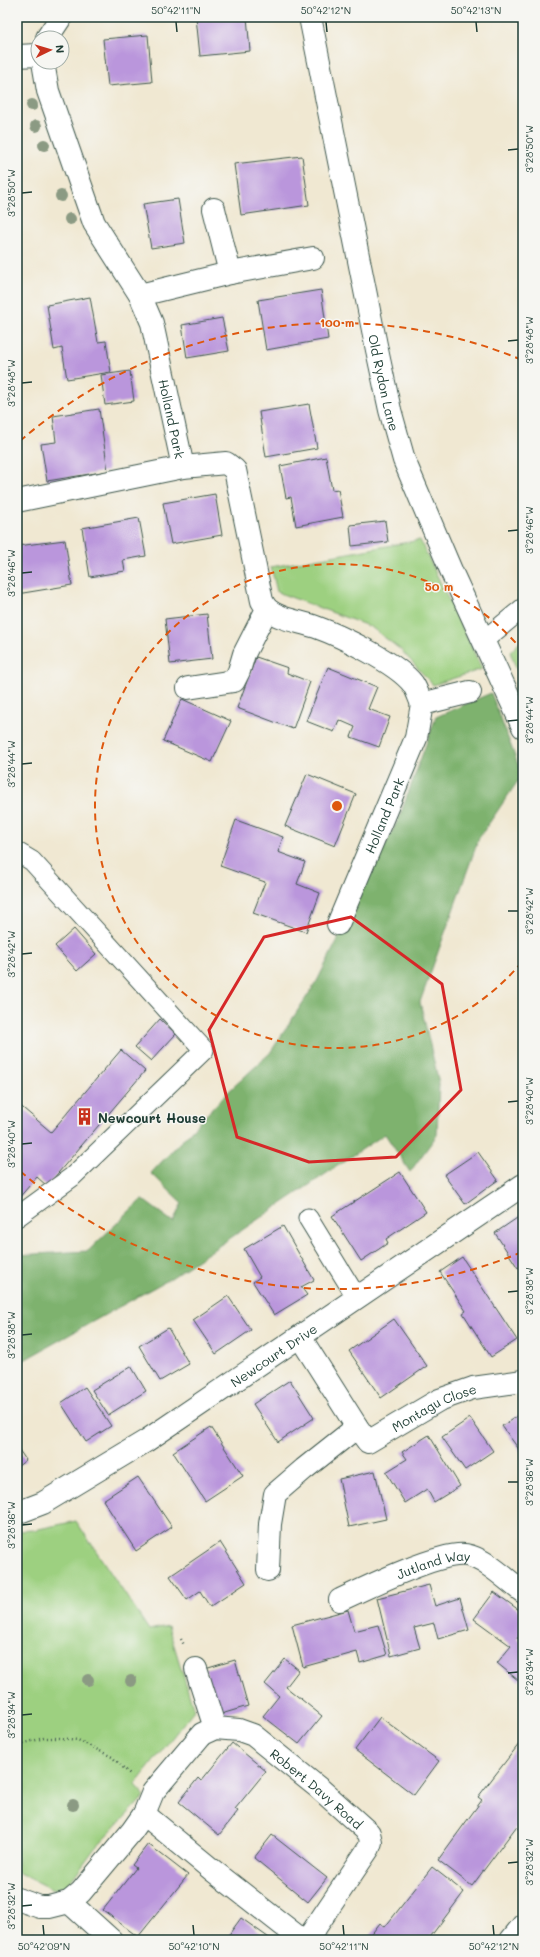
<svg xmlns="http://www.w3.org/2000/svg" width="540" height="1957" viewBox="0 0 540 1957" font-family="Mali,sans-serif">
<style>
.green{fill:#9dd080;stroke:#5e865a}
.forest{fill:#7eb26e;stroke:#4e7851}
.building{fill:#ba96dc}
.lines{fill:none;stroke-linecap:round;stroke-linejoin:round}
.service-casing{stroke:#3e574c;stroke-width:21}
.minor-casing{stroke:#3e574c;stroke-width:24}
.path{stroke:#3e574c;stroke-width:2.5;stroke-dasharray:1 3;stroke-linecap:butt}
.service{stroke:#fff;stroke-width:19}
.minor{stroke:#fff;stroke-width:22}
.tree{fill:#8b9a83}
.marked{fill:none;stroke:#d62828;stroke-width:3;stroke-linejoin:round}
.ticks{fill:none;stroke:#1f3d34;stroke-width:1.5}
.ring{fill:none;stroke:#de580e;stroke-width:2;stroke-dasharray:7 5}
.labels{text-anchor:middle;dominant-baseline:central;stroke-width:3;stroke-linejoin:round;paint-order:stroke}
.street-label{font-size:13px;fill:#1f3d34;stroke:#f6f6f2}
.poi-label{font-size:13px;font-weight:bold;fill:#1f3d34;stroke:#f6f6f2;text-anchor:start}
.centre{fill:#de580e;stroke:#f6f6f2;stroke-width:2}
.ring-label{font-size:12px;text-anchor:middle;font-weight:bold;fill:#de580e;stroke:#f6f6f2;stroke-width:3;stroke-linejoin:round;paint-order:stroke}
.neatline{fill:none;stroke:#1f3d34;stroke-width:1.5}
.ticks-label{font-size:10px;text-anchor:middle;fill:#1f3d34}
</style>
<rect width="100%" height="100%" fill="#f6f6f2"/>
<filter id="ink" filterUnits="userSpaceOnUse"><feTurbulence type="fractalNoise" baseFrequency=".025" numOctaves="2"/><feDisplacementMap in="SourceGraphic" scale="8" xChannelSelector="R" yChannelSelector="G"/><feConvolveMatrix kernelMatrix="1 2 1 2 8 2 1 2 1" color-interpolation-filters="sRGB"/></filter>
<filter id="wash" filterUnits="userSpaceOnUse"><feTurbulence type="fractalNoise" baseFrequency=".012" numOctaves="4" result="noise"/><feDisplacementMap in="SourceGraphic" scale="16" xChannelSelector="R" yChannelSelector="G"/><feGaussianBlur stdDeviation="0.9" result="paint"/><feColorMatrix in="noise" values="0 0 0 0 0 0 0 0 0 0 0 0 0 0 0 0 0 1.4 0 .05"/><feComposite in="paint" operator="in"/></filter>
<g filter="url(#wash)">
<rect width="100%" height="100%" fill="#f0e8d2"/>
<g class="green">
<path d="M420,540L482,669L433,685L401,650L371,627L277,592L271,567Z"/>
<path d="M523,639V686L510,652Z"/>
<path d="M76,1521L149,1630L168,1626L194,1710L135,1785L145,1796L95,1848L67,1886L53,1890L17,1872V1531L34,1530Z"/>
</g>
<path class="forest" d="M491,693L522,775L479,838L420,1002L439,1083L437,1135L410,1172L385,1134L171,1278L17,1364V1255L88,1251L142,1199L173,1222L182,1203L151,1173L228,1092L270,1053L317,981L399,818L436,717Z"/>
<g id="blocks">
<g class="building">
<path d="M196,17H247L250,51L200,56Z"/>
<path d="M148,35L152,82L108,86L103,39Z"/>
<path d="M302,156L309,205L241,215L234,164Z"/>
<path d="M17,168L21,190L17,191Z"/>
<path d="M178,199L185,243L151,248L143,204Z"/>
<path d="M321,290L328,339L266,350L258,300Z"/>
<path d="M90,297L98,342L106,341L111,372L67,379L62,348L54,350L47,305Z"/>
<path d="M222,318L229,351L187,358L182,325Z"/>
<path d="M130,371L134,401L105,405L101,375Z"/>
<path d="M309,404L317,448L266,457L259,412Z"/>
<path d="M99,409L108,471L47,481L41,444L56,442L53,416Z"/>
<path d="M326,457L332,490L338,489L343,517L296,526L291,497L286,498L280,466Z"/>
<path d="M215,494L222,535L171,544L163,503Z"/>
<path d="M139,518L146,556L123,560L125,571L90,577L82,528Z"/>
<path d="M385,521L388,542L352,546L350,525Z"/>
<path d="M65,540L72,585L17,594V546Z"/>
<path d="M207,614L212,659L170,664L165,619Z"/>
<path d="M256,657L288,668L287,673L310,682L293,729L237,708Z"/>
<path d="M328,667L377,687L368,709L390,717L379,747L351,737L355,727L339,720L334,732L306,721Z"/>
<path d="M182,699L231,721L212,762L163,741Z"/>
<path d="M307,774L356,794L335,846L285,826Z"/>
<path d="M236,820L283,837L278,852L305,862L297,884L320,893L306,932L253,913L265,882L220,866Z"/>
<path d="M74,929L96,954L77,971L55,946Z"/>
<path d="M160,1019L176,1034L151,1061L135,1047Z"/>
<path d="M121,1050L145,1071L47,1186L37,1177L17,1200V1103L51,1132Z"/>
<path d="M478,1152L498,1180L465,1204L444,1175Z"/>
<path d="M400,1172L426,1212L386,1239L388,1243L361,1261L332,1216Z"/>
<path d="M523,1214V1265L518,1268L495,1233Z"/>
<path d="M283,1226L314,1280L301,1287L307,1295L274,1315L253,1282L260,1277L244,1249Z"/>
<path d="M462,1257L517,1340L491,1357L463,1313L466,1311L440,1272Z"/>
<path d="M228,1296L251,1330L216,1354L193,1320Z"/>
<path d="M394,1319L427,1366L381,1398L349,1351Z"/>
<path d="M168,1328L189,1364L160,1381L139,1346Z"/>
<path d="M131,1366L146,1391L108,1415L92,1390Z"/>
<path d="M290,1380L314,1418L278,1442L253,1404Z"/>
<path d="M85,1387L111,1426L86,1442L61,1403Z"/>
<path d="M523,1412V1455L502,1426Z"/>
<path d="M470,1418L493,1451L465,1470L442,1437Z"/>
<path d="M211,1427L243,1476L205,1501L173,1452Z"/>
<path d="M429,1435L460,1486L434,1502L427,1489L405,1503L386,1472L407,1459L402,1452Z"/>
<path d="M17,1447L26,1460L17,1467Z"/>
<path d="M375,1471L386,1519L349,1527L339,1479Z"/>
<path d="M138,1477L172,1527L136,1551L103,1500Z"/>
<path d="M220,1542L246,1583L210,1607L200,1591L187,1600L170,1576Z"/>
<path d="M429,1585L435,1606L460,1598L469,1630L438,1639L434,1623L414,1628L420,1648L391,1656L377,1598Z"/>
<path d="M494,1592L523,1613V1630L517,1638L523,1643V1677L519,1681L497,1663L511,1646L474,1619Z"/>
<path d="M348,1610L354,1631L378,1625L387,1655L360,1663L357,1652L303,1667L292,1625Z"/>
<path d="M285,1659L299,1670L286,1687L322,1716L299,1744L263,1716L279,1696L265,1684Z"/>
<path d="M235,1660L248,1706L218,1715L205,1669Z"/>
<path d="M380,1717L439,1761L414,1795L355,1750Z"/>
<path d="M523,1739V1791L521,1793L523,1795V1824L519,1829L516,1827L472,1886L438,1860L482,1800L478,1797Z"/>
<path d="M232,1743L266,1771L235,1809L238,1811L219,1835L179,1802L198,1778L201,1781Z"/>
<path d="M272,1835L327,1878L308,1902L254,1858Z"/>
<path d="M148,1844L188,1875L138,1937L103,1910L136,1868L132,1865Z"/>
<path d="M432,1867L464,1892L428,1940H367L380,1923L385,1927Z"/>
<path d="M241,1918L272,1940H225Z"/>
</g>
</g>
</g>
<g filter="url(#ink)">
<use href="#blocks" fill-opacity="0" stroke="#3e574c" stroke-width="1"/>
<g class="lines">
<defs>
<g id="service">
<path d="M483,641L523,608"/>
<path d="M17,852L32,861L204,1050L72,1177L17,1217"/>
<path d="M308,1218L357,1298"/>
</g>
<g id="minor">
<path id="s1" d="M310,17L377,350L390,410L404,460L453,575L523,727"/>
<path d="M47,38L61,17"/>
<path d="M17,56L38,55"/>
<path id="s2" d="M43,62L48,91L94,223L140,295L152,323L183,467L226,463L235,470L262,601L267,609L244,654L239,671L234,681L188,688"/>
<path d="M214,209L230,273"/>
<path d="M140,295L230,273L313,258"/>
<path d="M17,501L183,467"/>
<path d="M267,609C281,620 299,621 316,627C341,636 397,663 413,684C417,690 419,698 422,704"/>
<path id="s3" d="M338,924L416,738L422,704L470,692"/>
<path id="s4" d="M300,1337L357,1427L368,1442L439,1400L473,1388L523,1381"/>
<path id="s5" d="M17,1513L43,1503L146,1441L523,1185"/>
<path d="M268,1570L270,1524L275,1494L304,1469L357,1427"/>
<path id="s6" d="M340,1600C365,1588 441,1551 466,1555C485,1558 508,1581 523,1592"/>
<path d="M196,1669L215,1728"/>
<path d="M144,1814L211,1869L302,1940"/>
<path id="s7" d="M17,1899L40,1907H49L69,1902L81,1892L132,1831L144,1814L153,1792L202,1734L215,1728L239,1730L253,1735L320,1789L369,1833L371,1842L369,1848L307,1940"/>
<path d="M69,1902L111,1940"/>
<path d="M511,1940L523,1925"/>
</g>
</defs>
<use href="#service" class="service-casing"/>
<use href="#minor" class="minor-casing"/>
<g class="path">
<path d="M181,1639L184,1645"/>
<path d="M17,1748L25,1743L44,1738H59L78,1740L112,1757L131,1775"/>
</g>
<use href="#service" class="service"/>
<use href="#minor" class="minor"/>
</g>
<g class="tree">
<circle cx="32" cy="105" r="6"/>
<circle cx="36" cy="126" r="6"/>
<circle cx="44" cy="145" r="6"/>
<circle cx="61" cy="196" r="6"/>
<circle cx="70" cy="219" r="6"/>
<circle cx="88" cy="1680" r="6"/>
<circle cx="131" cy="1681" r="6"/>
<circle cx="73" cy="1805" r="6"/>
</g>
</g>
<path class="marked" d="M351,917L442,984L461,1090L396,1157L309,1162L237,1137L209,1030L264,937Z"/>
<path class="ticks" d="M176,22L177,32M326,22L327,32M476,22L477,32M508,150L518,149M22,193L32,192M508,341L518,340M22,383L32,382M508,531L518,530M22,573L32,572M508,721L518,720M22,764L32,763M508,911H518M22,954L32,953M508,1102L518,1101M22,1144L32,1143M508,1292L518,1291M22,1335L32,1334M508,1482H518M22,1525L32,1524M508,1673L518,1672M22,1715L32,1714M508,1863L518,1862M22,1906L32,1905M43,1925L44,1935M193,1925L194,1935M343,1925L344,1935M493,1925L494,1935"/>
<g class="ring">
<path d="M522 962A242 242 0 1 1 522 650"/>
<path d="M522 1252A483 483 0 0 1 20 1171M20 441A483 483 0 0 1 522 360"/>
</g>
<defs>
<symbol id="building-bare" viewBox="-9 -9 18 18"><path d="M-4-6H4V6H1V3H-1V6H-4ZM-2.5-4.3h1.7v1.8h-1.7ZM.8-4.3h1.7v1.8H.8ZM-2.5-1h1.7V.8h-1.7ZM.8-1h1.7V.8H.8Z" fill="#c8321e" stroke="#f6f6f2" stroke-width="2.5" paint-order="stroke"/></symbol>
</defs>
<g fill-rule="evenodd">
<use href="#building-bare" x="72" y="1104" width="25" height="25"/>
</g>
<g class="labels">
<g class="street-label">
<text stroke="none"><textPath href="#s1" startOffset="373">Old Rydon Lane</textPath></text>
<text stroke="none"><textPath href="#s2" startOffset="383">Holland Park</textPath></text>
<text stroke="none"><textPath href="#s3" startOffset="118">Holland Park</textPath></text>
<text stroke="none"><textPath href="#s5" startOffset="302">Newcourt Drive</textPath></text>
<text stroke="none"><textPath href="#s4" startOffset="200">Montagu Close</textPath></text>
<text stroke="none"><textPath href="#s6" startOffset="101">Jutland Way</textPath></text>
<text stroke="none"><textPath href="#s7" startOffset="406">Robert Davy Road</textPath></text>
</g>
<g class="poi-label">
<text x="98" y="1117">Newcourt House</text>
</g>
</g>
<circle cx="337" cy="806" r="6" class="centre"/>
<g class="ring-label">
<text x="337" y="327">100 m</text>
<text x="439" y="591">50 m</text>
</g>
<rect width="540" height="1957" fill="none" stroke="#f6f6f2" stroke-width="44"/>
<g transform="translate(50 50) rotate(85)"><circle r="19" fill="#f6f6f2" stroke="#a0aca6"/>
<path d="M0-3L7 15L0 10L-7 15Z" fill="#c8321e"/>
<text y="-6" font-size="11" font-weight="bold" text-anchor="middle" fill="#1f3d34">N</text>
</g>
<rect x="22" y="22" width="496" height="1913" class="neatline"/>
<g class="ticks-label">
<text x="176" y="14">50°42'11"N</text>
<text x="326" y="14">50°42'12"N</text>
<text x="476" y="14">50°42'13"N</text>
<text transform="translate(529 149) rotate(-90)" y="4">3°28'50"W</text>
<text transform="translate(11 193) rotate(-90)" y="4">3°28'50"W</text>
<text transform="translate(529 340) rotate(-90)" y="4">3°28'48"W</text>
<text transform="translate(11 383) rotate(-90)" y="4">3°28'48"W</text>
<text transform="translate(529 530) rotate(-90)" y="4">3°28'46"W</text>
<text transform="translate(11 573) rotate(-90)" y="4">3°28'46"W</text>
<text transform="translate(529 720) rotate(-90)" y="4">3°28'44"W</text>
<text transform="translate(11 764) rotate(-90)" y="4">3°28'44"W</text>
<text transform="translate(529 911) rotate(-90)" y="4">3°28'42"W</text>
<text transform="translate(11 954) rotate(-90)" y="4">3°28'42"W</text>
<text transform="translate(529 1101) rotate(-90)" y="4">3°28'40"W</text>
<text transform="translate(11 1144) rotate(-90)" y="4">3°28'40"W</text>
<text transform="translate(529 1291) rotate(-90)" y="4">3°28'38"W</text>
<text transform="translate(11 1335) rotate(-90)" y="4">3°28'38"W</text>
<text transform="translate(529 1482) rotate(-90)" y="4">3°28'36"W</text>
<text transform="translate(11 1525) rotate(-90)" y="4">3°28'36"W</text>
<text transform="translate(529 1672) rotate(-90)" y="4">3°28'34"W</text>
<text transform="translate(11 1715) rotate(-90)" y="4">3°28'34"W</text>
<text transform="translate(529 1862) rotate(-90)" y="4">3°28'32"W</text>
<text transform="translate(11 1906) rotate(-90)" y="4">3°28'32"W</text>
<text x="44" y="1950">50°42'09"N</text>
<text x="194" y="1950">50°42'10"N</text>
<text x="344" y="1950">50°42'11"N</text>
<text x="494" y="1950">50°42'12"N</text>
</g>
</svg>
